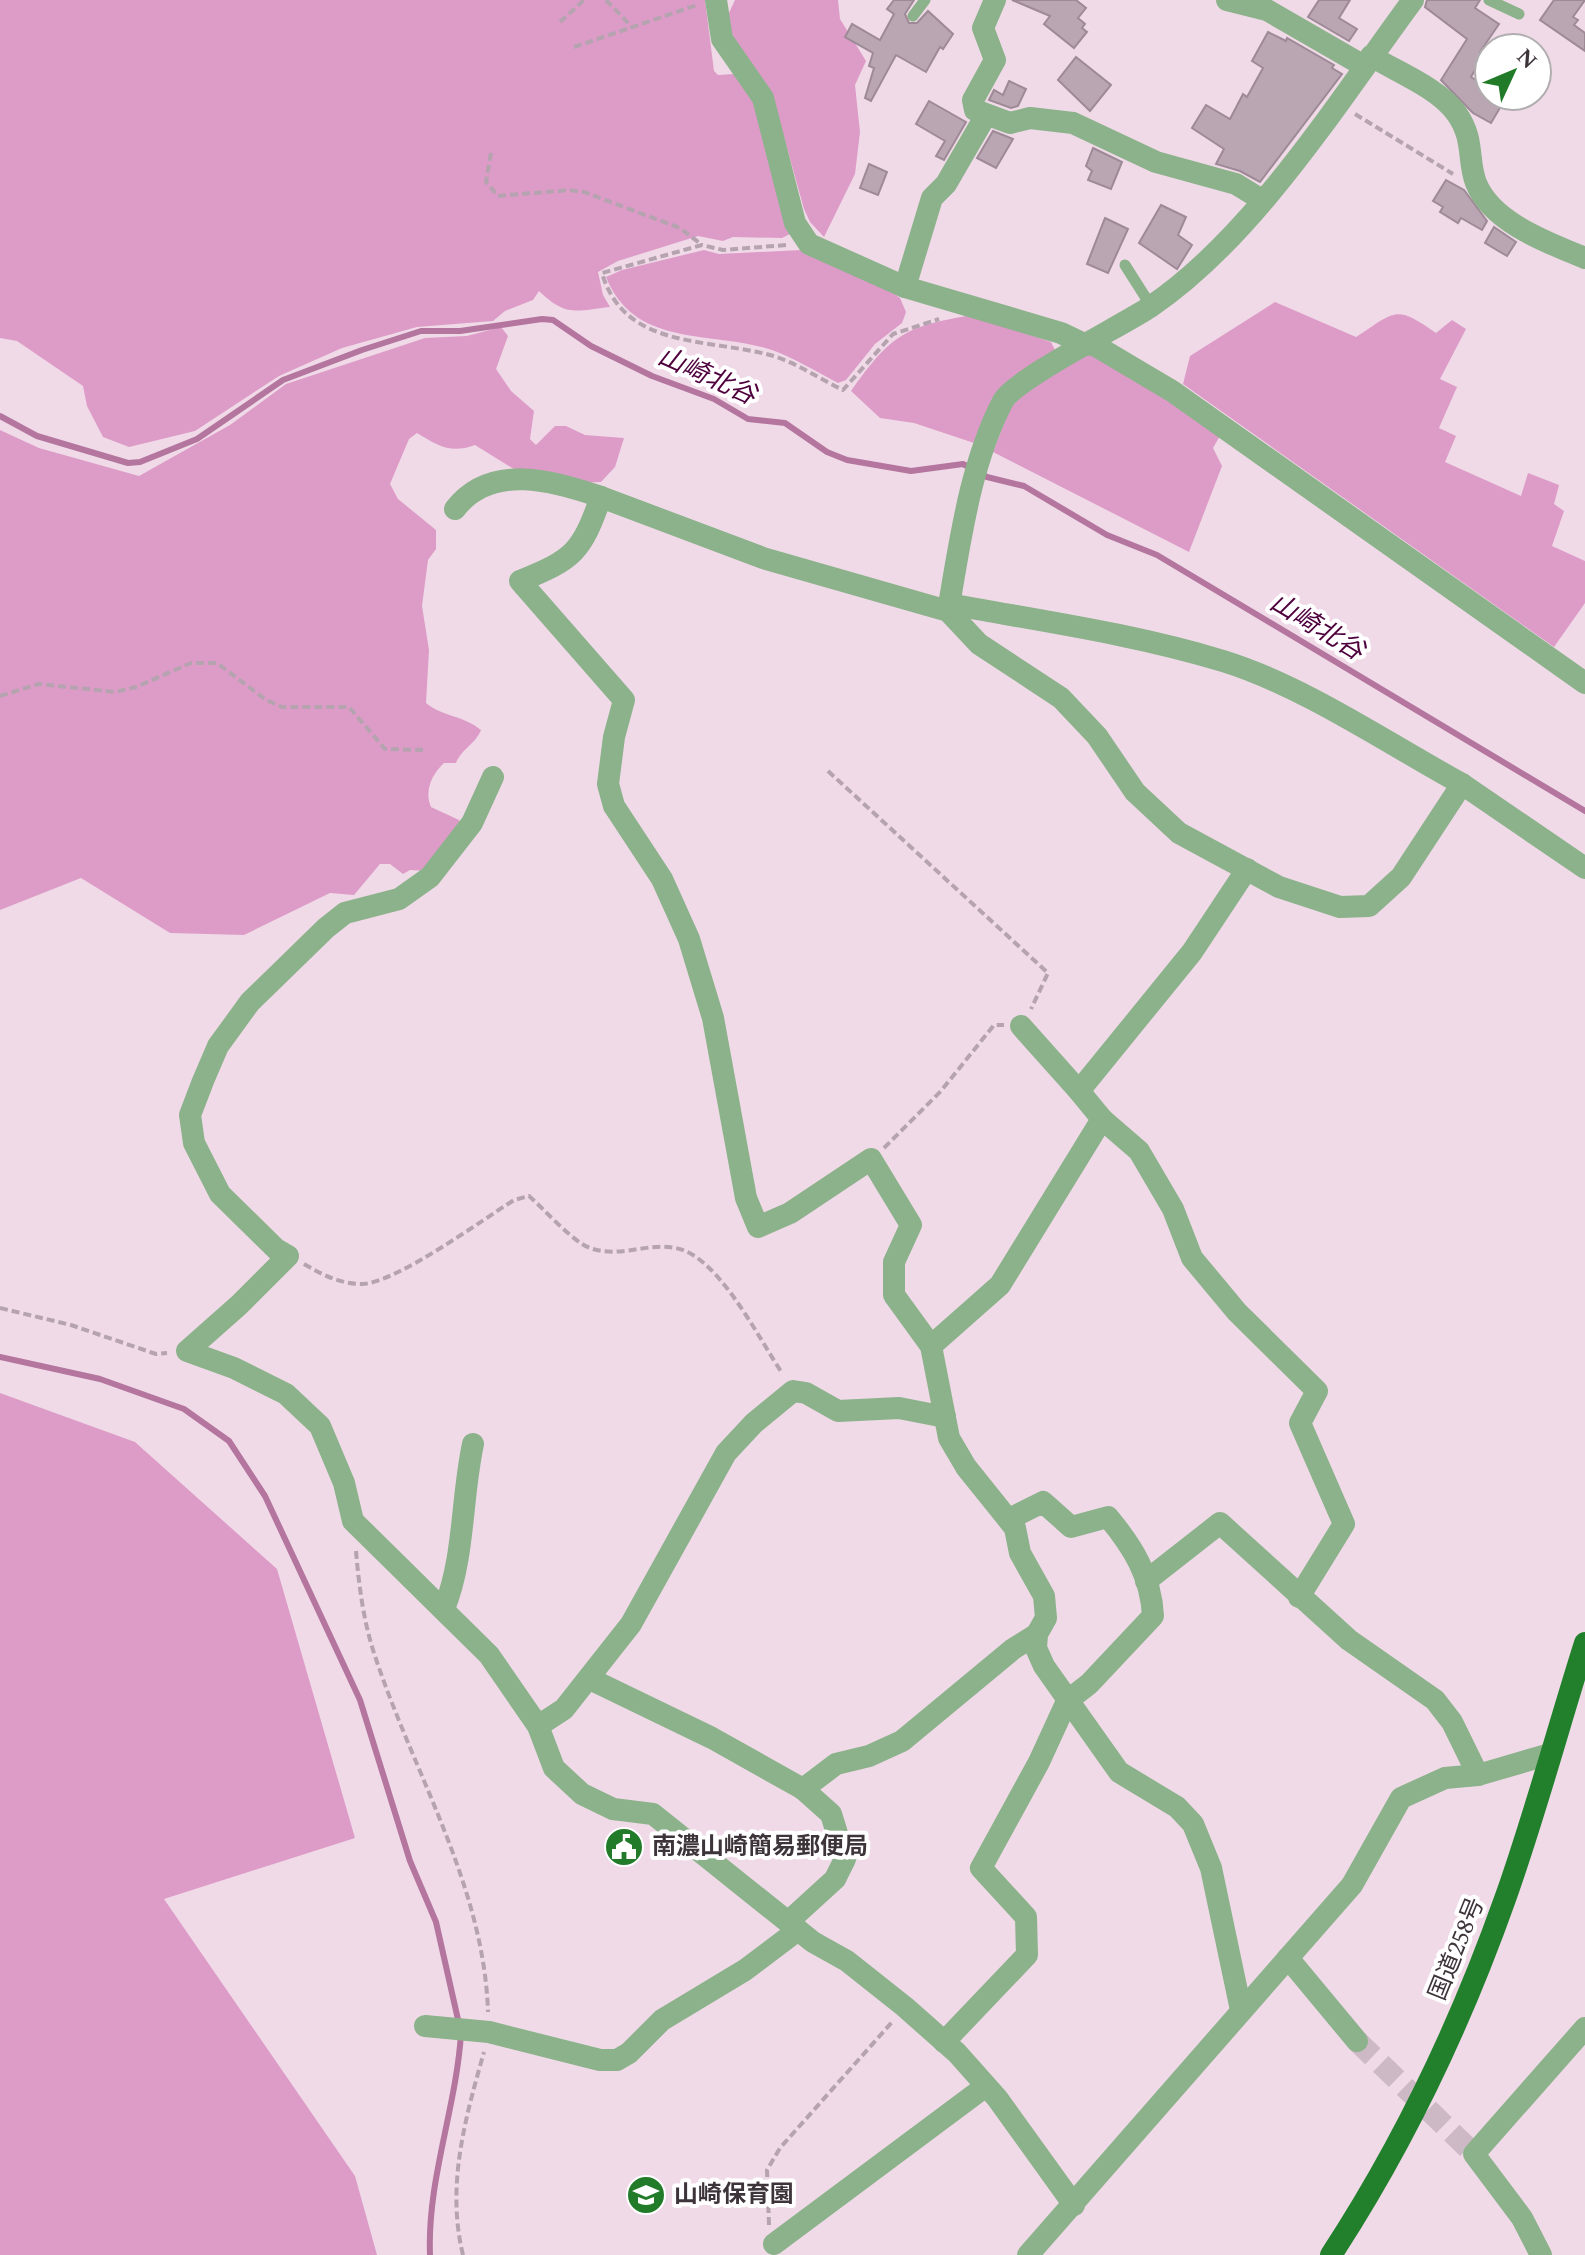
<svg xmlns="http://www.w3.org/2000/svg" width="1585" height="2255" viewBox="0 0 1585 2255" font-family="Spectral,'Noto Sans JP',serif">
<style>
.green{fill:#dd9cc7}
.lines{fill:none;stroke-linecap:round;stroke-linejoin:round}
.stream{stroke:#b4759f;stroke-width:6}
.building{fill:#baa5b2;stroke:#9e8a96;stroke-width:2}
.minor-tunnel{stroke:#ccb9c5;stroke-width:22;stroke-dasharray:22 11;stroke-linecap:butt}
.path{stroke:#b5a3af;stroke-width:4;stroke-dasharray:8 4;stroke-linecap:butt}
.service{stroke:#8bb28a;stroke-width:11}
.minor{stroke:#8bb28a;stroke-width:22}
.trunk{stroke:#22802c;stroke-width:22}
.labels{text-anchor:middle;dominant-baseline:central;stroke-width:8;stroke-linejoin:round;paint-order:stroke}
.poi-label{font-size:24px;font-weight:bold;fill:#3d343a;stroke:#fff;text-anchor:start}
.street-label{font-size:24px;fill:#3d343a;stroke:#fff}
.water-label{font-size:26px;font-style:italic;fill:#4e003d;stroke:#fff}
</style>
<rect width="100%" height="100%" fill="#f0dae8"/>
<g class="green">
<path d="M0,0H705L714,71L718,75L734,74L754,98L790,234L782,238L733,237L723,241L698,236L618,261L598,272L603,295L610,307C575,311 566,317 539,291L533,300L505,311L493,321L417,327L342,348L279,376L195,431L129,447L103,437L87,406L83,386L17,341L0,338Z"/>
<path d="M735,0H838L840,19L866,61L855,85L860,132L855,174L824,237L810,222L804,209L776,108L733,38L728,15Z"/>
<path d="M704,250L719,254L801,250L886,287L900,298L906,312L902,323L875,344L846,380L838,383C817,372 794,358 772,350C711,330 635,349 606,277L622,270Z"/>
<path d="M1275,302L1356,337C1396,311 1395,304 1436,333L1452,320L1466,329L1440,379L1457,387L1439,428L1456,436L1445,462L1521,496L1528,473L1559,485L1554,504L1564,511L1552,546L1585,561V603L1554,647L1183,384L1190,356Z"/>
<path d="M973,315L1051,342L1057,354C1008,383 993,387 974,443L914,423L880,418L851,391C891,335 904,326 973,315Z"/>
<path d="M501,327L508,336L496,369L511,391L534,411L530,439L536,445L555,426H566L585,435L624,438L615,467L601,482L577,483L517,471L475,445C451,454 438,446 417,433L409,439L390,484L398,499L436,530V549L428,560L422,606L429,650L426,703C443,717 463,715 481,730C475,745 462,748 456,763H444C432,774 424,791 431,807L459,820L461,826L428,871L410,870L403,874L390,864H380L354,895L330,893L244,935L170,933L81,878L0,910V430L39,448L139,476L230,425L286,384L425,338L467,336Z"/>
<path d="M1084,355H1097L1221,434L1213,448L1222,466L1189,552L993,452L1010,408L1022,395Z"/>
<path d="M0,1393L135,1442L277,1569L355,1838L164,1899L355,2176L377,2255H0Z"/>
</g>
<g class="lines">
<g class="stream">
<path d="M0,416L37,436L128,463L140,462L197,439L283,380L362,350L421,331H460L542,319L553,320L591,346L652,376L714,399L748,419L785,423L827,452L847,460L911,471L963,464L987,477L1024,486L1107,535L1157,555L1585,811"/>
<path d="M0,1357L100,1379L184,1409L229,1441L265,1496L360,1700L410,1861L436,1922L459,2024"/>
<path d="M430,2255C427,2180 456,2109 461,2034"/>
</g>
</g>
<g class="building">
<path d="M894,0H914L905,14L909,23H917L928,11L953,34L943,49L940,47L926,72L896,55L871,101L865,98L874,68L869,66L873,53L845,37L852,24L880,40L894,14L887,9Z"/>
<path d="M1012,0H1076L1086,8L1078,18L1085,24L1082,28L1087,32L1074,48L1044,24L1050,16Z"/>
<path d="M1319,0H1350L1339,18L1357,29L1349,41L1308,17Z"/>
<path d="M1427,0H1480L1475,8L1499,24L1480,52L1484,54L1471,77L1489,88V96H1507L1491,123L1473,113L1441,80L1467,39L1425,7Z"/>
<path d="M1554,0H1585L1573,17L1578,20L1574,25L1585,33V51L1540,20Z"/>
<path d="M1268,32L1286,41L1287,38L1334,65L1332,68L1342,74L1260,182L1240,171L1216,164L1224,149L1192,128L1206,105L1230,119L1243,94L1247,97L1263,68L1252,61Z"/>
<path d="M1076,57L1111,85L1090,111L1058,80Z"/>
<path d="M1009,81L1026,89L1018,106L1011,108L989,100L994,90L1003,95Z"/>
<path d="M929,101L966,122L944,160L936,156L945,141L916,124Z"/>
<path d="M993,131L1013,139L996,168L977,158Z"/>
<path d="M1093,148L1122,162L1111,189L1088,180L1092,171L1086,166Z"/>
<path d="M869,164L887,172L878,195L860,188Z"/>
<path d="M1446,180L1464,190L1487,221L1482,230L1461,218L1458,223L1440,212L1443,207L1433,201Z"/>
<path d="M1161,205L1186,217L1178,235L1192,245L1177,269L1139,243Z"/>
<path d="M1105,218L1128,229L1108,273L1087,264Z"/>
<path d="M1494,227L1516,242L1507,256L1485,243Z"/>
</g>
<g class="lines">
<path class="minor-tunnel" d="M1357,2041L1474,2154"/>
<g class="path">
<path d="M606,0L632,27"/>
<path d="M560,22L584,0"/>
<path d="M574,47L697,5"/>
<path d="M1355,114L1453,174"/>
<path d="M491,153L486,182L498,196L569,190L584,192L680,228L702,245"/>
<path d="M786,245L723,250L702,245L602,273C624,349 706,338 770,355C795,362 820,379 843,390L893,334L939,319"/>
<path d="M0,696L39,684L115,692L136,687L191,663H217L266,700L282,707H349L385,749L424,750"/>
<path d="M828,771L1048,973L1031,1009"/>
<path d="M884,1148L941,1091L994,1025H1004"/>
<path d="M304,1264C323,1275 340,1284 362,1284C396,1283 482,1220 514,1200L529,1196C544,1209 573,1242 590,1248C625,1261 659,1234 693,1255C728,1277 759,1338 782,1373"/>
<path d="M0,1308L71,1325L156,1354L167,1353"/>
<path d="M356,1551C359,1587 364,1625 376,1659C415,1776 484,1887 488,2012"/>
<path d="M769,2225L767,2170L780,2148L893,2021"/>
<path d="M463,2255C446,2186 465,2119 484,2052"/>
</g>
<g class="service">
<path d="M1489,0L1519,14"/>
<path d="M913,16L925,0"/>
<path d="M1125,265L1151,306"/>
</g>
<g class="minor">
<path d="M716,0L722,39L763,98L795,223L809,244L905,287L1061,333L1086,345"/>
<path d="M995,0L983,28L995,60L973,100L975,110L1010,123L1030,118L1073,123L1156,162L1236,184L1262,200"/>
<path d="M1227,0L1267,10L1364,66"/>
<path d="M1371,56C1397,72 1439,88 1457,114C1475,140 1467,160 1476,183C1492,223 1549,243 1585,258"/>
<path d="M905,287L932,198L946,184L986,115"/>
<path d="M1091,343L1172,391L1585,683"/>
<path d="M455,509C491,462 555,481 601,497"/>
<path d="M948,611C960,542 970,464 1003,401C1015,379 1123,325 1150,307C1254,237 1339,100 1413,0"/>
<path d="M948,611L960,606C1048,622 1138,635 1223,661C1304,686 1387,743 1462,784"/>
<path d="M493,777L472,823L430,877L399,899L345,913L326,928L250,1002L218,1046L203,1081L190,1115L194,1143L220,1194L276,1249L288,1256L239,1305L187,1351L234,1368L286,1394L320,1426L344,1483L353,1521L489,1655L538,1726L554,1768L582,1794L613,1809L653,1814L813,1942L847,1961L905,2007L957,2053L997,2098L1074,2205"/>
<path d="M1021,1026L1079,1091"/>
<path d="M1102,1119L1139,1151L1173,1209L1192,1258L1237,1312L1317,1391L1300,1423L1344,1524L1299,1597"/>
<path d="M931,1346L1000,1285L1102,1119L1079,1091L1192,952L1247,869"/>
<path d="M1146,1581L1220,1523L1349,1640L1435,1700L1452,1722L1478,1775"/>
<path d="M444,1609C465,1556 461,1500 473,1444"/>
<path d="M590,1679L712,1738L803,1789L831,1814L845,1859L835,1879L789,1921"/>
<path d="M538,1726L564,1709L631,1624L726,1453L754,1423L793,1391L806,1393L838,1411L899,1408L945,1417"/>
<path d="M803,1789L836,1764L869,1756L902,1741L1013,1649L1037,1634"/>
<path d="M1288,1958L1357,2041"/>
<path d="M1241,2010L1211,1868L1193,1824L1177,1807L1119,1772L1044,1666L1036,1648L1037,1634L1046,1618L1044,1596L1020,1553L1015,1528L966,1467L949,1438L931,1346L894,1295V1262L911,1225L871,1159L790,1213L758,1227L746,1198L713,1018L689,939L662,879L614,806L608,784L614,737L624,700L520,581C574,559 581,553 601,497L763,558L948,611L979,644L1061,698L1097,736L1135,792L1179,833L1279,887L1340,907L1369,906L1401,877L1462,784L1585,868"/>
<path d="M425,2026L489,2032L600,2060H617L629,2053L662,2020L745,1970L798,1930"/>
<path d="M944,2042L1027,1955L1026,1917L981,1868L1039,1762L1067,1701L1089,1684L1153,1616C1151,1576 1133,1547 1108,1517L1071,1527L1043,1502L1009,1519"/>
<path d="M774,2244L986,2086"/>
<path d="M1028,2255L1352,1885L1401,1798L1445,1778L1478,1775L1550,1754"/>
<path d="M1541,2255L1522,2218L1474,2154L1585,2028"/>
</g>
<path class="trunk" d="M1331,2255C1403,2145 1461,2023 1505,1899C1535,1815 1558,1728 1585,1643"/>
</g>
<defs>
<symbol id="civic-disc" viewBox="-11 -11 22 22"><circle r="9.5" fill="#227b29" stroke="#fff"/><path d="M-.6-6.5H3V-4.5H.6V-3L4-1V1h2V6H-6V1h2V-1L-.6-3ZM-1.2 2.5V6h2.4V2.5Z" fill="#fff"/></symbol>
<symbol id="school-disc" viewBox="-11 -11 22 22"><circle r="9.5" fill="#227b29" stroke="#fff"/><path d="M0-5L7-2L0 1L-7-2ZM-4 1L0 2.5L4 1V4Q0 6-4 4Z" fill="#fff"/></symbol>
</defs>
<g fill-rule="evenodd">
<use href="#civic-disc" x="602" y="1825" width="44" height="44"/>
<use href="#school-disc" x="624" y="2173" width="44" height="44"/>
</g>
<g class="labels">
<g class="poi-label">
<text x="652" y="1847">南濃山崎簡易郵便局</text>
<text x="674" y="2195">山崎保育園</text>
</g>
<g class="street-label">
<text transform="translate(1457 1949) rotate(-68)">国道258号</text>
</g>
<g class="water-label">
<text transform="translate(707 376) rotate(24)">山崎北谷</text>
<text transform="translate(1317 627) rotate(31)">山崎北谷</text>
</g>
</g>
<g transform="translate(1513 72) rotate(46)"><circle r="38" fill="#ffffff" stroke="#b1aeb0" stroke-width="2"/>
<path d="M0-6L14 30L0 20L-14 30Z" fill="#227b29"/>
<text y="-12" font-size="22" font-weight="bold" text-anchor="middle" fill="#3d343a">N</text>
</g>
</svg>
